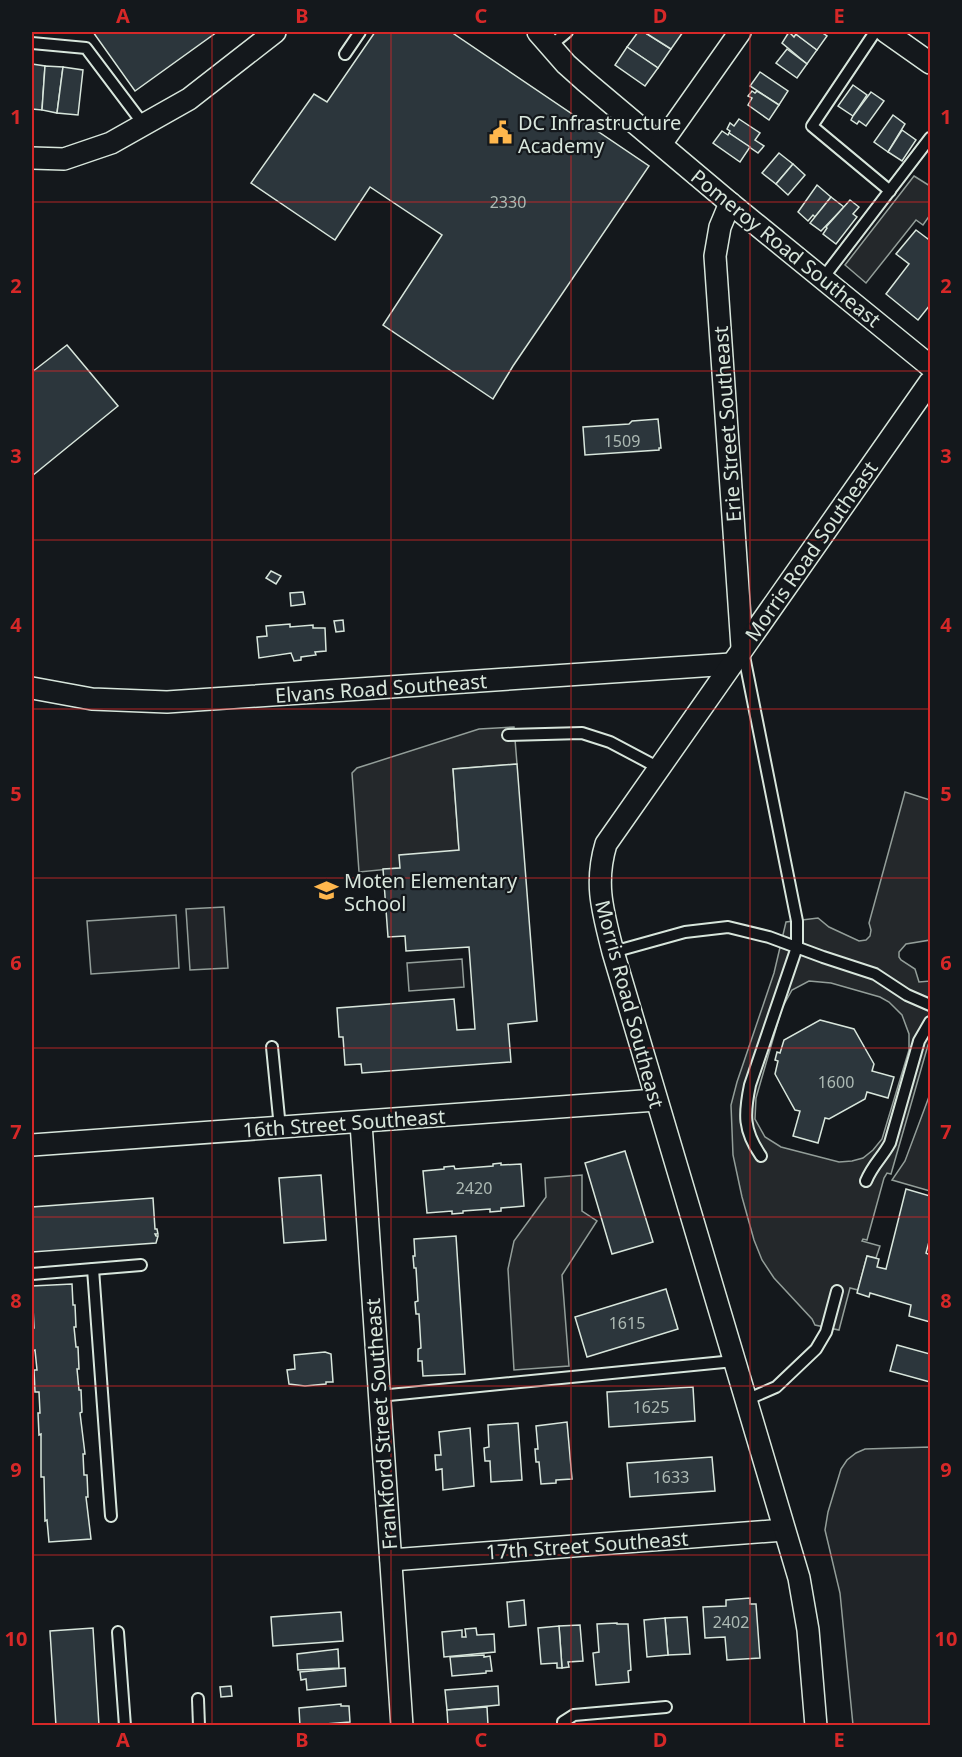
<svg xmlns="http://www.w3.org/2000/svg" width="962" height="1757" viewBox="0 0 962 1757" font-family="'Noto Sans',sans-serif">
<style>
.green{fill:#202428;stroke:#939e99;stroke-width:1.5}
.parking{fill:#24282b;stroke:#939e99;stroke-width:1.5;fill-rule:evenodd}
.building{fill:#2c363c;stroke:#d8e6dc;stroke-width:1.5}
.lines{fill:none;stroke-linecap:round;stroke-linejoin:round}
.lane-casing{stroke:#d8e6dc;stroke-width:14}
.street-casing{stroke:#d8e6dc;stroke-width:24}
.lane{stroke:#14181c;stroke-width:10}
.street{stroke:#14181c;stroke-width:21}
.grid{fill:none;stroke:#d62828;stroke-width:1.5;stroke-opacity:0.55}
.labels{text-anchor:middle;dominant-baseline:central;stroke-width:4.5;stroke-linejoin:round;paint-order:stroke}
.number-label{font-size:16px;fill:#adbab4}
.poi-label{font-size:20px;fill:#d8e6dc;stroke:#14181c;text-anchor:start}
.street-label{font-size:20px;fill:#d8e6dc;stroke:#14181c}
.neatline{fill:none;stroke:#d62828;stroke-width:2}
.grid-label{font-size:20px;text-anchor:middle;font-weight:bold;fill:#d62828}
</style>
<rect width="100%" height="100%" fill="#14181c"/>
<g class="green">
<path d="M224,907L228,968L190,970L186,909Z"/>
<path d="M176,915L179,968L91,974L87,921Z"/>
<path d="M462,959L464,987L409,991L407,963Z"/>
<path d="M930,1447V1725H853L840,1593L825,1530L828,1512L841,1469L847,1460L856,1453L865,1449Z"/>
</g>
<g class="parking">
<path d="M914,176L930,186V215L923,225L916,220L866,283L845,265Z"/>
<path d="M514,727L517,764L453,769L459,850L400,868L359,872L352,773L357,768L479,729Z"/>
<path d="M905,792L930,800V940L906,944L899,952V957L901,960L915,969L919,982L930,981V1041L928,1045L891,1174L887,1173L884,1178L867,1240L863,1239L862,1241L880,1246L876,1258L867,1256L858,1290L850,1288L839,1330L815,1325L812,1319L774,1278L762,1260L754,1240L742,1197L733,1155L731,1105L737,1082L774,973L786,922L818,918L829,927L859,941L866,940L870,936L871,930L869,923ZM809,981L831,983L880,997L889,1002L902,1015L909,1034V1050L882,1139L873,1150L863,1158L852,1161L839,1162L781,1147L765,1137L755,1119L756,1098L782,1008L792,990Z"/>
<path d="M930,1094V1191L892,1180L905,1161Z"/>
<path d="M582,1175V1211L597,1221L562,1275L569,1366L514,1370L508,1269L514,1241L546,1197L545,1178Z"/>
</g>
<g class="building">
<path d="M93,32H217L135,91Z"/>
<path d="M375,32H451L649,166L513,366L493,399L383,325L442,235L370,187L335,240L251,183L314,94L327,102Z"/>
<path d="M638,32H644L671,49L658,68L627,47Z"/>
<path d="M644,32H683L671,49Z"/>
<path d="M789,32L794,37L796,34L817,50L807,64L782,43Z"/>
<path d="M793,32H821L827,36L817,50Z"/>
<path d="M627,47L658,68L645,86L615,65Z"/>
<path d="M787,49L807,64L797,78L776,63Z"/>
<path d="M32,64L45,66L42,110L32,109Z"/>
<path d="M45,66L63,67L57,113L42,110Z"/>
<path d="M63,67L83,70L78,115L57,113Z"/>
<path d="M760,72L788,91L779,105L750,86Z"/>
<path d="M853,85L867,95L853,116L838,106Z"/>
<path d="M752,91L755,93L757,91L779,105L769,120L748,105L752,98L748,96Z"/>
<path d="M871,92L884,101L866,126L859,121L857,124L851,120L853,116Z"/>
<path d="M893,115L905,124L888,152L874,142Z"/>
<path d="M739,119L760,133L755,140L764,146L758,153L729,133L730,131L727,129L730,123L734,126Z"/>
<path d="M902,130L916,140L902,161L888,152Z"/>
<path d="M722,131L728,135L729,133L750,147L740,162L713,143Z"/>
<path d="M779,153L793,164L776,184L762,173Z"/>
<path d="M793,164L805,175L788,195L776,184Z"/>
<path d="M817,185L831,197L815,217L813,215L808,221L798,212Z"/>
<path d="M831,197L844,207L821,231L810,223Z"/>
<path d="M850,200L859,207L853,214L857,217L836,244L823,234L827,228L826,227Z"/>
<path d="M916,230L928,239L930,236V305L918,320L886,294L909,264L896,254Z"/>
<path d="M67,345L118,406L32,476V372Z"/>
<path d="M658,419L661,448H659V450L585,455L583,427L629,424L632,421Z"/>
<path d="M271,571L281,576L276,584L266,578Z"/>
<path d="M303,592L305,604L291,606L290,593Z"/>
<path d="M343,620L344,631L336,632L334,621Z"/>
<path d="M290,624V627L313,625V628H325L326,651L315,652L316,655L301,657V660L294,661L291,653L259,658L257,637L267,636L266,626Z"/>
<path d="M517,764L537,1021L508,1024L511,1062L362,1073L361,1064L345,1065L343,1037H339L337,1008L454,999L457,1030L475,1029L469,947L406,951L405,936L388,937L383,869L400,868L399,855L459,850L453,769Z"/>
<path d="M820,1020L854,1029L874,1064L872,1071L894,1077L888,1098L867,1092L865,1099L829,1119L825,1118L818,1143L793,1136L800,1111L795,1110L775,1074L778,1061L775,1060L777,1052L780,1053L784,1040Z"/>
<path d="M625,1151L653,1242L612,1254L585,1163Z"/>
<path d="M501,1163V1165L521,1164L524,1206L501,1208V1211L490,1212V1209L463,1211V1213L452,1214V1211L427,1213L423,1171L444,1169V1167L454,1166L455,1169L493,1166V1164Z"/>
<path d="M321,1175L326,1240L284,1243L279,1178Z"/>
<path d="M906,1189L930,1196V1238L926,1253L930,1255V1322L909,1316L911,1305L870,1293L869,1297L857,1293L867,1256L879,1259L877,1267L886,1269Z"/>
<path d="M153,1198L155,1229H157L158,1234H155L156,1236H158L156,1243L32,1252V1207Z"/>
<path d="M456,1236L465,1374L423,1376L422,1361H418V1349L421,1348L419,1314H416L415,1302L418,1301L416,1268H414L413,1256H415L414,1239Z"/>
<path d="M72,1284L73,1305H75L76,1327H74L76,1347H78L79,1369H77L79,1390H81L82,1412L80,1413L85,1454H83L84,1475H87L88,1497H86L91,1539L49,1542L47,1520L45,1521L44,1477H41V1434L39,1435L38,1413H40L39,1392H35L34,1370H37L35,1350L32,1351V1328H34L32,1286Z"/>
<path d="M666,1289L678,1329L587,1357L575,1317Z"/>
<path d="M897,1345L930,1354V1382L890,1371Z"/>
<path d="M325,1352L331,1354L333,1382H326V1384L305,1386L289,1384L287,1370L295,1369L294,1355Z"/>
<path d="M693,1387L695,1421L609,1427L607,1392Z"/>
<path d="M567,1422L572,1479L556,1480V1483L541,1484L539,1462H536L535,1449H538L536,1426Z"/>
<path d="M518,1423L522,1480L491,1482L490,1461H485L484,1448L489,1447L488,1425Z"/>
<path d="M470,1428L474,1486L443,1490L442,1469L436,1470L435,1455H441L439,1432Z"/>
<path d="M712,1457L715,1491L630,1497L627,1463Z"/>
<path d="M750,1598V1604H756L760,1658L727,1660L725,1637L705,1638L703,1607L726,1606V1600Z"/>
<path d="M524,1600L526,1625L509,1627L507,1602Z"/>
<path d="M341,1612L343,1641L273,1646L271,1617Z"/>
<path d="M687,1617L690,1654L668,1655L665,1618Z"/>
<path d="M665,1618L668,1655L647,1657L644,1620Z"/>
<path d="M617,1623V1624H628L631,1670L628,1671L629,1682L596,1685L593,1653L599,1652L597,1624Z"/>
<path d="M580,1625L583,1661L568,1662L569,1667L562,1668L559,1626Z"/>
<path d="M559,1626L562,1668H557V1663L541,1664L538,1628Z"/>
<path d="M93,1628L99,1726H56L50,1631Z"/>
<path d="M476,1628L477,1635L494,1634L495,1652L444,1657L442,1632L462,1630V1637H466L465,1629Z"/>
<path d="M338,1649L339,1668L298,1670L297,1654Z"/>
<path d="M484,1655V1657L490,1656L492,1671H486V1673L452,1676L450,1657Z"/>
<path d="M345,1668L346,1686L307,1690L306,1679L301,1680L300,1672Z"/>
<path d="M231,1686L232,1696L221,1697L220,1687Z"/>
<path d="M498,1686L499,1705L447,1710L445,1690Z"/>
<path d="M341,1704V1706H349L350,1722L300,1726L299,1708Z"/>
<path d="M487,1707L488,1725L448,1726L447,1710Z"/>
</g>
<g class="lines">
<defs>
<g id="lane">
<path d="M875,32L812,126L890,191"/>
<path d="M32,43L86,48L144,125"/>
<path d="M550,46L567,32"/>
<path d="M345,54L360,32"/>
<path d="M823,278L930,138"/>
<path d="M743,651L797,921V947L750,1085C744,1114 743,1130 761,1156"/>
<path d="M508,735L582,733L610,742L659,768"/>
<path d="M613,952L685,932L728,927L769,937L823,957L875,974L907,995L930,1005"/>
<path d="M272,1047L280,1128"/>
<path d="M866,1181C873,1164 882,1158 890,1143L919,1041L930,1022"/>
<path d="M93,1269L111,1516"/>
<path d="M32,1274L141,1265"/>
<path d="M379,1396L734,1361"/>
<path d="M746,1400L776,1387L816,1349L826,1332L837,1291"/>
<path d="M118,1632L125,1726"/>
<path d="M198,1699L199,1726"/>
<path d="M563,1726V1722L574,1715L666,1707"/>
</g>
<g id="street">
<path d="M538,32L566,64L585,81L730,203L930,366"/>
<path d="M886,32L930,63"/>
<path d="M661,144L740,32"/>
<path d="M32,158L64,159L111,143L189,99L275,32"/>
<path d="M730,203L720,227L715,256L742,647"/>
<path d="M32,688L92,699L167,702L731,664"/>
<path d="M361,1123L402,1726"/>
<path d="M32,1145L656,1100"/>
<path d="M391,1560L784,1530"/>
<path d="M816,1726L808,1630L799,1578L613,952C603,912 594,884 606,844L930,382"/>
</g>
</defs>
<use href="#lane" class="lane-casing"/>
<use href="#street" class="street-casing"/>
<use href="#lane" class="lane"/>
<use href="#street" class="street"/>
</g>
<path class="grid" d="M212,32V1726M391,32V1726M571,32V1726M750,32V1726M32,202H930M32,371H930M32,540H930M32,709H930M32,878H930M32,1048H930M32,1217H930M32,1386H930M32,1555H930"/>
<defs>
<symbol id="civic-bare" viewBox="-9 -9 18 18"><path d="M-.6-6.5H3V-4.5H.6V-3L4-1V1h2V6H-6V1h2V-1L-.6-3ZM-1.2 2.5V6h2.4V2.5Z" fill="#ffb74d" stroke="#14181c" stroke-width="2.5" paint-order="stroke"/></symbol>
<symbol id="school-bare" viewBox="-9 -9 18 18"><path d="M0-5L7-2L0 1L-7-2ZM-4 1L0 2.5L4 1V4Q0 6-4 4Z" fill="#ffb74d" stroke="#14181c" stroke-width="2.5" paint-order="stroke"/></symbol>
</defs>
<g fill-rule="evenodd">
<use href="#civic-bare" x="484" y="116" width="33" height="33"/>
<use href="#school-bare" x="310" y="874" width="33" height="33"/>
</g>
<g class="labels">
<g class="number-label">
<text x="508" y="202">2330</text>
<text x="622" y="441">1509</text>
<text x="836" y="1082">1600</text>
<text x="474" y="1188">2420</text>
<text x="627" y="1323">1615</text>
<text x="651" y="1407">1625</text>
<text x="671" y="1477">1633</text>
<text x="731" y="1622">2402</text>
</g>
<g class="poi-label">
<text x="518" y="122">DC Infrastructure<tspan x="518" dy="23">Academy</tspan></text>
<text x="344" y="880">Moten Elementary<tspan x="344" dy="23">School</tspan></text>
</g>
<g class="street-label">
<text transform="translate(786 248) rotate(39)">Pomeroy Road Southeast</text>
<text transform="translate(727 424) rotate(-94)">Erie Street Southeast</text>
<text transform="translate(811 551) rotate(-55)">Morris Road Southeast</text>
<text transform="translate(381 688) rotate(-4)">Elvans Road Southeast</text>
<text transform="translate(630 1004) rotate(75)">Morris Road Southeast</text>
<text transform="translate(344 1123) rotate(-4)">16th Street Southeast</text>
<text transform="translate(381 1424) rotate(-94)">Frankford Street Southeast</text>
<text transform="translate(587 1545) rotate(-4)">17th Street Southeast</text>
</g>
</g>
<rect width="962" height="1757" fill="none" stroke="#14181c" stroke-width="66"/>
<rect x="33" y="33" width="896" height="1691" class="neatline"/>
<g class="grid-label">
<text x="123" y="23">A</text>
<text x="302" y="23">B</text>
<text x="481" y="23">C</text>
<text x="660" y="23">D</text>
<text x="839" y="23">E</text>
<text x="16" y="124">1</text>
<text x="946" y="124">1</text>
<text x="16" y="293">2</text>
<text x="946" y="293">2</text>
<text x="16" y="463">3</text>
<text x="946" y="463">3</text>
<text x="16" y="632">4</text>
<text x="946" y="632">4</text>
<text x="16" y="801">5</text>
<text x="946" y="801">5</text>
<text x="16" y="970">6</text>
<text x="946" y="970">6</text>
<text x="16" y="1139">7</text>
<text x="946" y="1139">7</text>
<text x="16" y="1308">8</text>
<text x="946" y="1308">8</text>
<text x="16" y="1477">9</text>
<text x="946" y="1477">9</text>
<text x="16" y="1646">10</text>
<text x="946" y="1646">10</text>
<text x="123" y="1747">A</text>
<text x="302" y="1747">B</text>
<text x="481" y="1747">C</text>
<text x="660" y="1747">D</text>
<text x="839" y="1747">E</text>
</g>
</svg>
